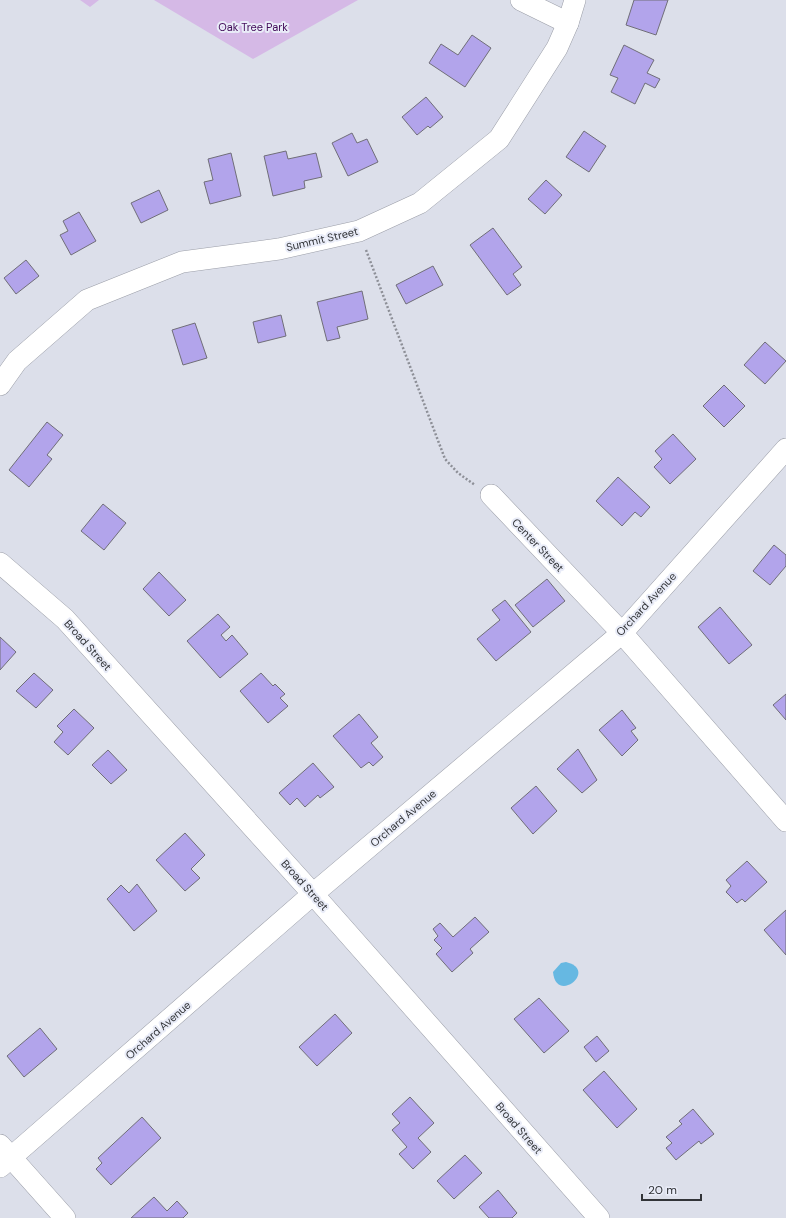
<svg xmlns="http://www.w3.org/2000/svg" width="786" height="1218" viewBox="0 0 786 1218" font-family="'DM Sans',sans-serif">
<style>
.green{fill:#d5b9e6}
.water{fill:#66b8e2}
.building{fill:#b2a4eb;stroke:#706e78}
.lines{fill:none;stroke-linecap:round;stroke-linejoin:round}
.minor-casing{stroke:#9b9ea8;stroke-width:22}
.path{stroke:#8d8f97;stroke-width:2.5;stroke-dasharray:2 2;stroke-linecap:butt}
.minor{stroke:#fff;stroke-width:21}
.labels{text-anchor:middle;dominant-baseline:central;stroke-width:4;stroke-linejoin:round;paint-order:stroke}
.park-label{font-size:11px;fill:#410a58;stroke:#e9ecf8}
.street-label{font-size:11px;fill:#323438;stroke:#e9ecf8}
</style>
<rect width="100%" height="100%" fill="#dcdfea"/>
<g class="green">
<path d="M80,0H99L90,7Z"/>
<path d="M154,0H358L253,59Z"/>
</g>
<path class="water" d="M566,962C599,970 556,1005 553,972L561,963Z"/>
<g class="building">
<path d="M634,0H668L656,35L626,25Z"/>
<path d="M472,35L491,48L465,87L429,63L441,44L458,55Z"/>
<path d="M624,45L654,60L647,73L660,79L655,88L645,83L635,104L611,92L618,78L610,75Z"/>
<path d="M426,97L443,117L430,128L428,126L417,135L402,117Z"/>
<path d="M584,131L606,146L589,172L566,157Z"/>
<path d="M352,133L357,143L367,139L378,162L348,176L332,143Z"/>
<path d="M286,151L288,159L316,153L322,177L304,181L305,188L273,196L264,156Z"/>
<path d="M231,153L241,196L210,204L204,182L213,180L208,159Z"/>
<path d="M546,180L562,195L545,214L528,199Z"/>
<path d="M159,190L168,210L141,223L131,203Z"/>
<path d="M79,212L96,241L71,255L60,235L68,231L63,221Z"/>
<path d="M493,228L522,267L513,274L521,285L507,295L470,245Z"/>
<path d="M26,260L39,276L16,294L4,278Z"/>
<path d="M433,266L443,285L406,304L396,285Z"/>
<path d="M362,291L368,319L337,327L340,338L327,341L317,302Z"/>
<path d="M281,315L286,336L258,343L253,322Z"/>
<path d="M195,323L207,358L183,365L172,330Z"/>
<path d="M765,342L786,361L765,384L744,365Z"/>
<path d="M724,385L745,406L724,427L703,406Z"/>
<path d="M47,422L63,435L47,455L52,459L29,487L9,470Z"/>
<path d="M673,434L696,459L670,484L654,467L662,459L655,451Z"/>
<path d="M618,477L650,507L641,517L635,512L622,526L596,501Z"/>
<path d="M103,504L126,523L104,550L81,531Z"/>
<path d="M774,545L786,555V566L770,585L753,571Z"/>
<path d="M159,572L186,600L169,616L143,589Z"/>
<path d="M547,579L565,601L533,627L515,605Z"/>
<path d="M505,600L531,632L496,661L477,639L500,620L492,610Z"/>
<path d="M720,607L752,645L729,664L698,627Z"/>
<path d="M218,614L230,627L221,635L226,641L232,635L248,654L220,678L187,641Z"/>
<path d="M0,637L16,652L0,670Z"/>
<path d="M34,673L53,690L36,708L16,691Z"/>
<path d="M261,673L273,686L275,684L285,694L280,698L288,706L268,723L240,691Z"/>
<path d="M786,694V720L773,705Z"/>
<path d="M74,709L94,728L68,755L54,742L63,732L57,726Z"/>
<path d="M622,710L636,728L631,731L638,740L622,756L599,730Z"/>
<path d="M359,714L378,737L371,743L383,757L373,766L369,762L361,768L333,736Z"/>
<path d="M578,749L597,780L582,793L557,769Z"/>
<path d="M108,750L127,770L111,784L92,765Z"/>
<path d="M313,763L334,787L320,798L318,795L305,807L297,798L290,805L279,793Z"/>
<path d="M536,786L557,811L533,834L511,808Z"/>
<path d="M185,833L205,855L191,869L200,878L185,891L156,860Z"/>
<path d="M747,861L767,882L745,902L742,899L737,903L726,892L731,886L726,880Z"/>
<path d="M137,884L157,911L134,931L107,899L121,885L129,893Z"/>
<path d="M786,910V955L764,930Z"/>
<path d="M475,917L489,932L470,949L473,953L452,972L436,954L442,948L434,940L438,936L433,929L440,923L453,937Z"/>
<path d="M539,998L569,1031L544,1053L514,1019Z"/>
<path d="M335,1014L352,1033L317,1066L299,1047Z"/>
<path d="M40,1028L57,1049L24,1077L7,1056Z"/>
<path d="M597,1036L609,1051L596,1062L584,1047Z"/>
<path d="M604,1071L637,1109L617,1128L583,1090Z"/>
<path d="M410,1097L434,1123L418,1138L431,1152L413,1169L399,1154L407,1147L392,1130L400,1123L392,1114Z"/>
<path d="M693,1109L714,1134L701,1144L699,1141L676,1160L666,1148L672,1143L666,1137L682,1124L679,1121Z"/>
<path d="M142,1117L161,1138L111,1185L96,1169L102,1163L98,1158Z"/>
<path d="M465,1155L482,1173L454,1199L437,1181Z"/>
<path d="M498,1190L517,1213L512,1218H489L479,1207Z"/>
<path d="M154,1197L167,1211L177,1201L188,1213L183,1218H131Z"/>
</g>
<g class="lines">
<defs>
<g id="minor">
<path d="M521,0L568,23"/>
<path d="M0,385L17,361L87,300L182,262L279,249L359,231L420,203L499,139L557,48L568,23L575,0"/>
<path d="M491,495L622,633L786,821"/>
<path d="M0,563L65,619L313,894L599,1218"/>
<path d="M0,1145L65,1218"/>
<path d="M0,1167L313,894L622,633L786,449"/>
</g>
</defs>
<use href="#minor" class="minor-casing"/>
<path class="path" d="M366,250L445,459L458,473L475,485"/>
<use href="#minor" class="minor"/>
</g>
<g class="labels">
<g class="park-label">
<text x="253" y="27">Oak Tree Park</text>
</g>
<g class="street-label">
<text transform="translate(322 239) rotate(-13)">Summit Street</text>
<text transform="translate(538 545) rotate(46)">Center Street</text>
<text transform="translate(646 604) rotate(-47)">Orchard Avenue</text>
<text transform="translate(88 645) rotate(48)">Broad Street</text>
<text transform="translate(403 818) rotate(-40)">Orchard Avenue</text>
<text transform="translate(305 885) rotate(48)">Broad Street</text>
<text transform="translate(158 1030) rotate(-41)">Orchard Avenue</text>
<text transform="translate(519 1128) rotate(49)">Broad Street</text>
</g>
</g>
<path d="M642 1194v6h59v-6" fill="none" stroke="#323438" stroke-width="2"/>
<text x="648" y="1194" font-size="12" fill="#323438" stroke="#e9ecf8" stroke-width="3" paint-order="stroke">20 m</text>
</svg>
